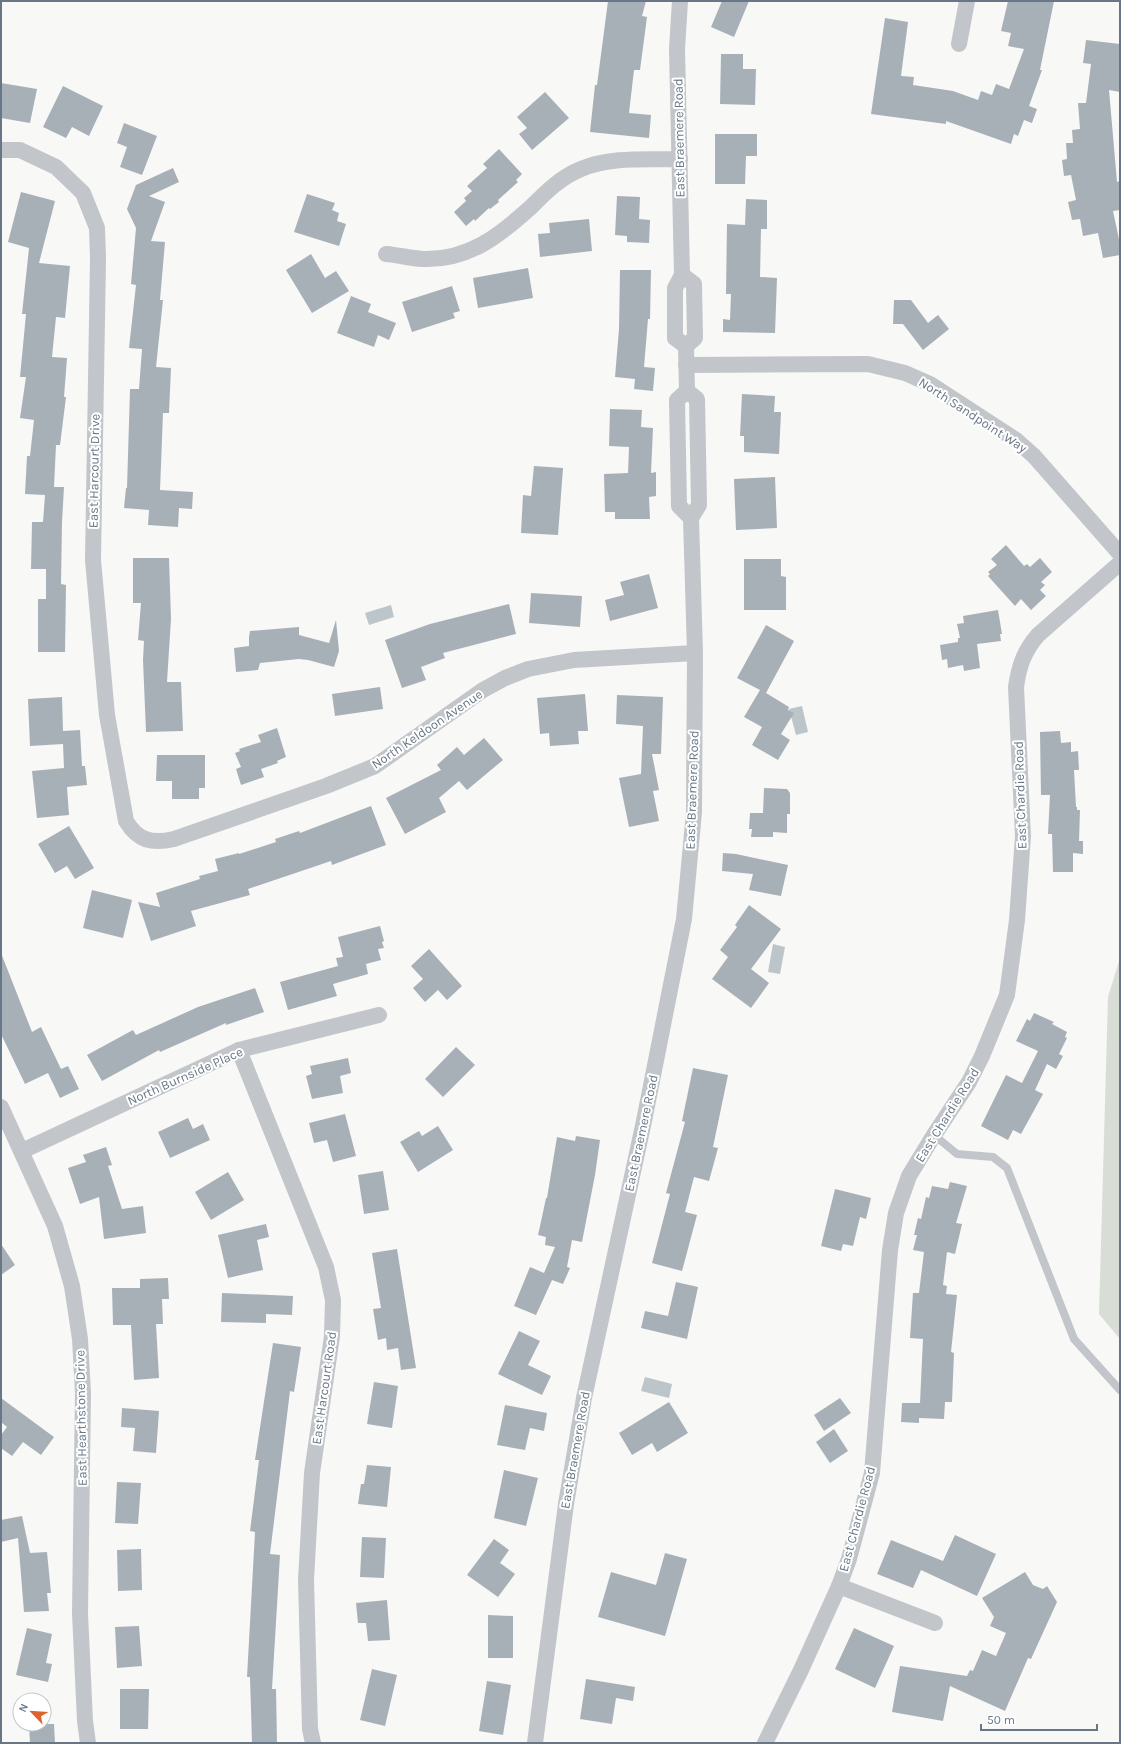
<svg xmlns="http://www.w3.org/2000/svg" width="1121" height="1744" viewBox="0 0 1121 1744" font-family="Karla,sans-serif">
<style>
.green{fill:#d8ddd5}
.water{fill:#bbc5ca}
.building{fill:#a8b0b7}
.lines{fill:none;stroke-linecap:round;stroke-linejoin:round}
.lane{stroke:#c2c5c9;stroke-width:8}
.street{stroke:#c2c5c9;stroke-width:16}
.labels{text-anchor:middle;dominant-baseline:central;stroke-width:4;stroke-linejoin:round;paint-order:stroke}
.street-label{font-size:13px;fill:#687786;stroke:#fff}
</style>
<rect width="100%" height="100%" fill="#f8f8f6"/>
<path class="green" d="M1120,958V1339L1099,1314L1108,997Z"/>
<g class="water">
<path d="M391,605L394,617L369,625L365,613Z"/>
<path d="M802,706L808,732L796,735L789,709Z"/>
<path d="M773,944L785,947L780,974L768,972Z"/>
<path d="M645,1377L672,1384L669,1398L641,1391Z"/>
</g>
<g class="building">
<path d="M608,1H646L642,16L647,17L640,70H634L629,113L651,115L649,138L590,132L595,85H597Z"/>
<path d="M722,1H749L734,37L711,27Z"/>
<path d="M1008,1H1054L1040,70H1042L1029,106L1037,109L1032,123L1024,120L1018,136L1014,134L1011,144L946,121V124L871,114L885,18L908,22L901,76L914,77L913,85L953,91L978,100L981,91L992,95L996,84L1009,89L1024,49L1008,46L1011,33L1001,31Z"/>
<path d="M1086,40L1120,44V92L1109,90L1117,182L1120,181V210L1113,211L1120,244V255L1103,258L1098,233L1083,236L1080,219L1072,220L1068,202L1076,200L1071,175L1064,176L1062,160L1067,159L1066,143H1073L1072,130L1080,129L1078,103H1086L1091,64L1083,63Z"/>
<path d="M721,54H743V69H756L755,105L720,104Z"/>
<path d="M1,83L37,89L30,123L1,118Z"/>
<path d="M63,86L103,106L89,136L72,127L66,138L43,127Z"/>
<path d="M545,92L569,118L532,150L519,134L527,128L517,117Z"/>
<path d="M124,123L157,136L142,175L120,167L127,147L117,143Z"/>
<path d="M715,134H757V156H746L745,184H715Z"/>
<path d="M499,149L522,174L516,180L518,182L498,200L499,202L490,209L489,208L475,221L474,219L466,226L454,212L466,201L464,198L472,191L467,186L487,168L483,164Z"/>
<path d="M173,168L179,182L149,196L165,202L151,241L165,242L160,300H163L156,367L171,368L169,413H163L160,490L193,492L192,509L179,508L178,527L148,525L149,510L124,508L126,488H127L130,389H139L142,349L129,348L136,285L131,284L136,228L127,209L136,185Z"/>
<path d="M21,192L55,201L39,263L70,266L65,318L56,317L52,357L67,358L64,397H66L60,445H56L54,487H64L62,522L61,584L66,585L65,652H38V599H46V569H31L32,522H43L45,495L25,494L27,456H30L34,420L20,418L26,377H20L26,314H22L29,248L8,242Z"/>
<path d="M307,194L335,203L332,210L339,213L337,221L346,224L339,246L294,232Z"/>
<path d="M617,196L640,197L639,219L650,220L649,243L627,242V236L615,235Z"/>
<path d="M746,199L767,200V229H761L760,277L777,278L775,333L723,332V319L730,320L731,294H726L727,224L745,225Z"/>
<path d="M589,219L592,251L540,257L538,234L550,233L549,223Z"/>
<path d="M311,254L325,278L336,271L349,291L312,313L286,270Z"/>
<path d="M528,268L533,298L478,308L473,278Z"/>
<path d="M620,270H651L650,319H648L644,367L655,368L653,391L634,389L635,379L615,377L619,329Z"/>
<path d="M452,286L460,311L453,313L455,318L412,332L402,302Z"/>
<path d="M351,296L371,304L368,312L396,323L389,340L378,335L374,347L337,333Z"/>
<path d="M894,300H911L928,323L938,315L949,329L923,350L903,324H893Z"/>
<path d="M742,394L775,396L774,412H781L779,454L744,452V436H740Z"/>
<path d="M610,409L642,410L641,427L653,428L651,473L656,472V496L649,497L650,519H615V512H605L604,474L628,473L629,447L609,446Z"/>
<path d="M534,466L563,468L558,535L521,533L523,495L531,496Z"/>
<path d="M775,477L777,528L736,530L734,479Z"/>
<path d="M1006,545L1024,566L1027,564L1030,567L1040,558L1052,572L1041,582L1045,585L1040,590L1046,596L1031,610L1021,599L1015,606L988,576L990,574L988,572L997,565L991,559Z"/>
<path d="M133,558H169L171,619L167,682H181L183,731L146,732L143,660L144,641L138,640L141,603H133Z"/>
<path d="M744,559H781V576L786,577V610H744Z"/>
<path d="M649,574L658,608L610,621L605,600L624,595L620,582Z"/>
<path d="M531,593L582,596L580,627L529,623Z"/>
<path d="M509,604L516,634L443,653L445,658L421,667L426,680L402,688L385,640L430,624Z"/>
<path d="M998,610L1002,634H1000L1001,641L977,644L980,668L964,671L963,665L948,668L947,659L942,660L940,645L958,642V638H960L957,624L964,623L963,616Z"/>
<path d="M336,620L339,651L334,667L308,660L299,659L260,663L258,670L236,672L234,648L249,646V637L250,631L299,627V635L329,643Z"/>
<path d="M766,625L794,641L766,693L789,707L788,710L794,713L781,734L790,740L778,760L752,745L762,727L744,717L760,690L737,678Z"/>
<path d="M380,687L383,709L335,716L332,694Z"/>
<path d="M585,694L588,731H578L579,744L550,746L549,733L540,734L537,698Z"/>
<path d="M617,695L663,697L661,754H652L659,790L653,791L659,821L629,827L619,778L641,774L643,726L616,724Z"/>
<path d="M62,697L63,731L80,730L82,766H85L87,785L67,787L69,815L37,818L32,771L64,768L63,744L30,746L28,699Z"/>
<path d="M277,728L286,757L277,761L278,763L261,769L264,777L241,785L236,769L241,767L235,753L240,751L239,749L261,742L258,735Z"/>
<path d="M1060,731L1061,743L1071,742V752L1078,751L1079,770H1074L1076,807H1077V810H1080L1079,841H1083V854L1073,853V872H1053L1052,834H1048L1050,795H1041L1040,732Z"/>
<path d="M484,738L503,760L467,790L459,781L439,798L446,812L405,834L386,798L441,770L437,765L457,747L464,755Z"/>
<path d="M157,755H205V788H199V799H172V781H156Z"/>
<path d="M764,788L787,789L790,793V814H787V833L773,832V837H751L752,829H749L750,813H763Z"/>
<path d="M371,806L386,845L332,865L331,861L248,889L250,895L191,911L196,926L151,941L138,902L160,907L156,893L200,879L199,876L218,871L215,859L239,853V854L276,842L275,839L299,831L300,833Z"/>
<path d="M69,826L94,868L75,879L67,866L55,873L38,844Z"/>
<path d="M723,853L736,854L788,865L781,896L749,890L753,874L722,871Z"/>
<path d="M92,890L132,900L123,938L83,928Z"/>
<path d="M749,905L781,929L751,969L769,983L751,1008L712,979L728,957L720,950L737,927L735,925Z"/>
<path d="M380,926L384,941L382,942L384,948L378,949L381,960L366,964L368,974L333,984L337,996L288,1010L280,982L338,966L336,958L343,957L338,937Z"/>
<path d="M429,949L462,986L447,1000L438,990L425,1002L413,988L423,979L411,966Z"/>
<path d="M1,953L32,1032L41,1027L61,1069L68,1066L79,1089L60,1098L48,1073L25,1084L1,1034Z"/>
<path d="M255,988L264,1012L226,1025V1023L160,1052L159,1050L102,1081L87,1055L133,1030L136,1035L198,1007Z"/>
<path d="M1034,1013L1054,1022L1052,1024L1067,1032L1065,1037L1067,1038L1059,1054L1063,1056L1056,1069L1047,1064L1035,1090L1043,1094L1021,1134L1013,1130L1008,1140L981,1126L1006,1075L1022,1083L1038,1051L1016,1041L1027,1019L1030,1021Z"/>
<path d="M456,1047L475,1065L443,1097L425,1079Z"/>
<path d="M348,1058L351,1073L340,1076L343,1093L312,1099L306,1076L312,1074L310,1066Z"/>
<path d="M693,1068L728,1075L713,1147L718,1148L709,1181L694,1177L685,1212L697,1215L682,1271L652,1263L670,1194L666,1193L685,1122L682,1121Z"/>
<path d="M345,1114L356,1156L333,1162L327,1140L314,1143L309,1123Z"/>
<path d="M188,1118L193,1129L203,1124L210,1140L170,1158L158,1132Z"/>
<path d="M438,1126L453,1150L418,1172L400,1142L419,1131L422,1136Z"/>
<path d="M576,1136L600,1140L595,1175L582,1242L572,1240L567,1267L570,1268L563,1284L552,1280L536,1315L514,1306L530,1267L544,1273L555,1247L545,1245L546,1237L538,1235L542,1217L546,1198H547L557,1137L575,1141Z"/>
<path d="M106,1147L112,1165L108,1166L122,1209L143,1206L146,1233L104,1239L99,1197L80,1204L68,1168L86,1162L83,1155Z"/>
<path d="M383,1171L389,1210L364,1214L358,1175Z"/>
<path d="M228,1172L244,1200L211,1220L195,1192Z"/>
<path d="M950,1182L967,1186L956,1223L962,1224L955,1254L947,1252L943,1285L947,1286L946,1294L957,1295L951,1352L954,1353L952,1402H945L944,1419L919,1418V1423L901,1422L902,1403H920L923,1339L910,1338L913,1293H919L924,1252L913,1250L917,1235H914L918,1218L921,1219L926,1197L929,1198L932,1186L948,1189Z"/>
<path d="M835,1189L871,1198L866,1219L860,1217L853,1246L843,1244L841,1251L821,1246Z"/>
<path d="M266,1224L269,1237L257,1240L263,1270L228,1278L218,1235Z"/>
<path d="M1,1244L15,1265L1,1275Z"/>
<path d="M397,1249L416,1368L401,1370L398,1348L387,1350L386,1338L378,1340L373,1309L381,1308L372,1253Z"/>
<path d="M168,1278L169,1299H162L163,1324H156L159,1378L134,1380L131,1325H113L112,1288H140V1279Z"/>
<path d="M676,1282L698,1287L687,1339L641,1328L645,1311L668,1316Z"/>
<path d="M222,1293L293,1296L292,1315L266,1314V1323L221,1322Z"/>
<path d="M519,1331L540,1341L528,1365L551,1376L542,1395L498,1374Z"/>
<path d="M273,1343L301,1347L294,1392L290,1391L270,1554L280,1555L272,1689H276L277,1743H252L250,1677H247L255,1532L250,1531L259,1460H255Z"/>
<path d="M374,1382L398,1386L392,1428L367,1424Z"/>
<path d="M1,1398L54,1437L41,1455L23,1442L12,1456L1,1448V1435L7,1427L1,1422Z"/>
<path d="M840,1398L851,1413L824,1431L814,1415Z"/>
<path d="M669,1402L688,1433L657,1452L652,1443L632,1455L619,1433Z"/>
<path d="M505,1405L547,1413L544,1431L530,1428L525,1450L497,1445Z"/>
<path d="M122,1408L159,1411L156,1453L133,1451L135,1428L121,1427Z"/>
<path d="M834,1429L848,1451L830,1463L816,1442Z"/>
<path d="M367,1465L391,1467L387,1507L358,1504L361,1484H364Z"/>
<path d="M504,1470L538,1478L526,1526L494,1518Z"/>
<path d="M117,1482L141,1483L138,1524L115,1523Z"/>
<path d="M22,1516L30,1553L47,1552L51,1593H47L49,1611L24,1612L18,1538L1,1542V1520Z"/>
<path d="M955,1535L996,1554L977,1596L921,1570L913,1588L877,1574L891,1540L943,1561Z"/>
<path d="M362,1537L386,1538L384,1578L360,1577Z"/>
<path d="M494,1539L509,1550L500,1563L515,1574L498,1597L467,1575Z"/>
<path d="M141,1549L142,1590L118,1591L117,1550Z"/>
<path d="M665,1553L687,1559L665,1636L598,1617L611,1572L656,1585Z"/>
<path d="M1025,1572L1033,1585L1043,1589L1047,1586L1057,1602L1031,1659L1028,1658L1005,1711L950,1686L943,1721L892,1712L900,1666L967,1676L970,1670L973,1671L982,1650L996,1656L1006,1633L990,1626L994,1617L982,1598Z"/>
<path d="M387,1600L390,1640L368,1641L366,1623H358L356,1603Z"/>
<path d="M488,1615L513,1616V1658H488Z"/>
<path d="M139,1626L142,1666L117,1668L115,1627Z"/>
<path d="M27,1628L52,1634L46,1663L52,1664L48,1682L16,1675Z"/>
<path d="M854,1628L894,1646L875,1688L835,1669Z"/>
<path d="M372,1669L397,1675L385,1726L360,1720Z"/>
<path d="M586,1679L635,1687L633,1701L616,1698L612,1724L580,1719Z"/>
<path d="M487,1681L511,1685L503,1735L479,1731Z"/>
<path d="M120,1689H149L148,1729H120Z"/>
<path d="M29,1724H54L55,1743H30Z"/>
</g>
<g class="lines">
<path class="lane" d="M934,1135L957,1154L993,1157L1007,1168L1074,1339L1120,1390"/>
<g class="street">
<path d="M680,1L677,49L682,275L675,288V338L686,346"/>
<path d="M959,44L967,1"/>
<path d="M1,150H20L56,167L83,193L97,228L98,258L93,560L107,715L126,821C138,841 152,844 174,839L326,786L375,766L483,690L505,678L528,669L574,660L695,653"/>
<path d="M386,254C398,255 410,258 422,259C468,261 499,236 531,207C546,192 561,177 581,169C612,156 648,160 680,159"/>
<path d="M682,275L694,284L695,338L686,346"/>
<path d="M686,365L868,364L905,373L930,384L1016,440L1034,456L1120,554"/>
<path d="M687,391L677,400L679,506L691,518"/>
<path d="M239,1050L326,1267L333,1300L332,1336L312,1473L306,1580L310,1729L313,1743"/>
<path d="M1,1107L55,1226L72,1286L80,1339L83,1393L80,1613L85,1721L88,1743"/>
<path d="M22,1151L239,1050L379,1015"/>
<path d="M839,1586L935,1623"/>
<path d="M535,1743L566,1504L584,1398L644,1121L684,919L694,812L695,653L691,518L699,505L697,399L687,391L686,346"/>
<path d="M765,1743L801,1670L839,1586L849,1559L872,1473L890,1250L896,1213L909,1176L934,1135L969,1082L982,1056L1007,995L1017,920L1023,836L1016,687C1019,666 1024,651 1038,635L1120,563"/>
</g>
</g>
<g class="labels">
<g class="street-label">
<text transform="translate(679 138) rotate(-91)">East Braemere Road</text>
<text transform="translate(973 415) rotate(33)">North Sandpoint Way</text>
<text transform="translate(94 471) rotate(-89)">East Harcourt Drive</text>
<text transform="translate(427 729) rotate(-34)">North Keldoon Avenue</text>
<text transform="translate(692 790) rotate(-88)">East Braemere Road</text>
<text transform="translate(1020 795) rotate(-92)">East Chardie Road</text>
<text transform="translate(185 1076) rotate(-24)">North Burnside Place</text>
<text transform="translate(947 1115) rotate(-58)">East Chardie Road</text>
<text transform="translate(641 1133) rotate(-78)">East Braemere Road</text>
<text transform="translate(324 1388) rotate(-82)">East Harcourt Road</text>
<text transform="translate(81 1418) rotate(-91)">East Hearthstone Drive</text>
<text transform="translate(575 1450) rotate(-80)">East Braemere Road</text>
<text transform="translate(857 1519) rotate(-75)">East Chardie Road</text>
</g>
</g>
<rect width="1121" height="1744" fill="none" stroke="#687786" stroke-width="4"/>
<g transform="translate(32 1712) rotate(295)"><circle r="19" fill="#ffffff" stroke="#c3c9cf"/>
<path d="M0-3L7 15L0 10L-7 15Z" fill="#df632f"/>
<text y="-6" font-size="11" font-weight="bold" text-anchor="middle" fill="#687786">N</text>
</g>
<path d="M981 1724v6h116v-6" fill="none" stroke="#687786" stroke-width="2"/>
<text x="987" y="1724" font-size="12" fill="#687786" stroke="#ffffff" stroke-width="3" paint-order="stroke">50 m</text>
</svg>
